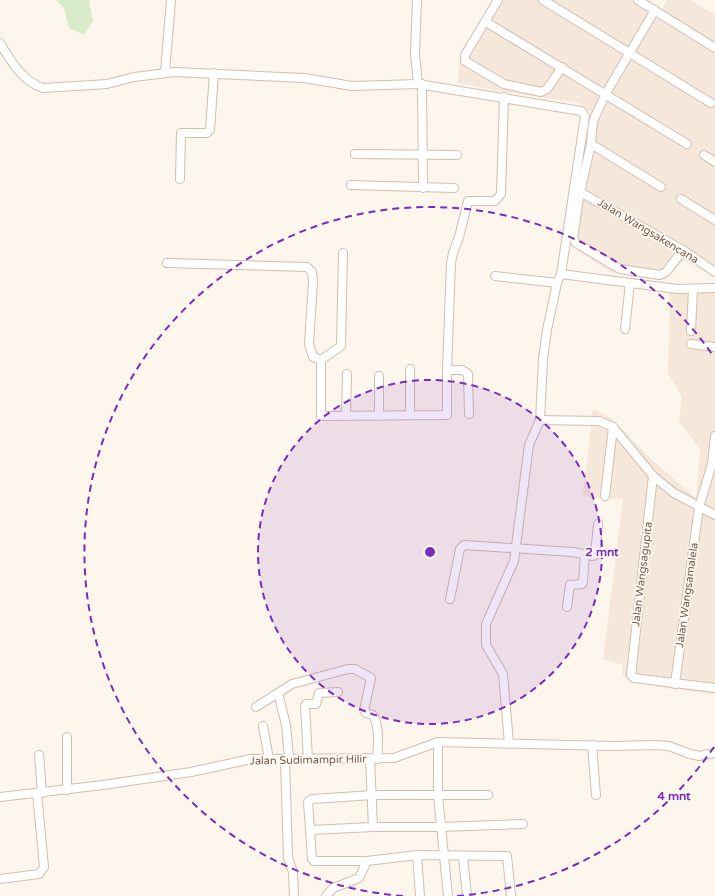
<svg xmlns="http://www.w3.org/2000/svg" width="715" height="896" viewBox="0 0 715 896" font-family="'Varela Round',sans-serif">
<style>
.residential{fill:#f5e8da}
.green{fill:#d8ecc9}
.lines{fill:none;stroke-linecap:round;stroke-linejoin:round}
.minor-casing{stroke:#d1beb0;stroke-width:10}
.minor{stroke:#fff;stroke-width:8}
.ring{fill:none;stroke:#7b2cbf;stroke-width:2;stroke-dasharray:7 5}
.labels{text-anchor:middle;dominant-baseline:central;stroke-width:3.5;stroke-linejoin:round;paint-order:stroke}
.street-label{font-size:11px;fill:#7a5c4d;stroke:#fffaf3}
.centre{fill:#7b2cbf;stroke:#fffaf3;stroke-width:2}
.ring-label{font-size:12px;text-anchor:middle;font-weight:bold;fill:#7b2cbf;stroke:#fffaf3;stroke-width:3.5;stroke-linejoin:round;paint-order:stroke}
</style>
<rect width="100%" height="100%" fill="#fdf6ec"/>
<g class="residential">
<path d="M494,0H647L662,10L667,0H691L715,15V278L684,260L666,280L609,272L569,244L592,114L579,103L494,90L458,83L460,53Z"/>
<path d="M670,292L715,293V694L664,688L622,677L623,665L603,659L623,499L596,498L583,495L593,409L611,418L653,461L696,498L700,449L679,422L682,397L668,373Z"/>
</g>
<path class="green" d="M56,0H89L93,21L84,35L69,28L64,8Z"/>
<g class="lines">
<defs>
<g id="minor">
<path d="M417,0L415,54L418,84L581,111L585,116L561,274L557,283L547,330L543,359L540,420L529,445L514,561L486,624V645L503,674L509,743"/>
<path d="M498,0L465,55V61L504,84L541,92L547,89L562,67"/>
<path d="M543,0L711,103"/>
<path d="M638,0L715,48"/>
<path d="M655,10L606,93L594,119L592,129L591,144L580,192L573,238L576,243L620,269L660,275L666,272L683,250"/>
<path d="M486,22L687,144"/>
<path d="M0,43C10,60 23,82 43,88L107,84L134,77L175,72L304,78L352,86L418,84"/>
<path d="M165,72L171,0"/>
<path d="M422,84L423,188"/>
<path d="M591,144L661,187"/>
<path d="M355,154L457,155"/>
<path d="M704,155L715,162"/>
<path d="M180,179L181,133H207L210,130L214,73"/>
<path d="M351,185L454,188"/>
<path d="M580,192L683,250L715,272"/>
<path d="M681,199L715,220"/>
<path d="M343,253L341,346L321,360V416L447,415V370"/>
<path d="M167,263L307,267L312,272L313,281L309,344L313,357L321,360"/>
<path d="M561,274L677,289L715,288"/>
<path d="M495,276L557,283"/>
<path d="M625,329L630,283"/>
<path d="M691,331L693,289"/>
<path d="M691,344L715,347"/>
<path d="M379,376V416"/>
<path d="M469,414L468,374L462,370H447L451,263L453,253L459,237L468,201H495L501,194L504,97"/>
<path d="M410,415V369"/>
<path d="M346,416L347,374"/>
<path d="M540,420L599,421L613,427L653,476L674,493L715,515"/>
<path d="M653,476L631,675L634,678L715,688"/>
<path d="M605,496L613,427"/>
<path d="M450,599L460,549L464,545L573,552L593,556L595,555L598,524"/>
<path d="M567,607L570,585L582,584L583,582L585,554"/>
<path d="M675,684L699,507L712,464L715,436"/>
<path d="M256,707L278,693"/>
<path d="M263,726L269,759"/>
<path d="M67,737V790"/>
<path d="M438,742V796L448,896"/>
<path d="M592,745L596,795"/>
<path d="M39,755L42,793"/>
<path d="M289,758L286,725L278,693L292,684L348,669H355L371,678L364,710L366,713L373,715C380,727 378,745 377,759"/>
<path d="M285,759L288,858L293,872L294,896"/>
<path d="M308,759L305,706L306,704H316L319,693L338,692"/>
<path d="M370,759L373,827H440L523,824"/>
<path d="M0,797L103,785L191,772L251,759L394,758L438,742L612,746L656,745L669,746L690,754L699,756L715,753"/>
<path d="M373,827L310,830L312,859L314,861H367L417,855L507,856L511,896"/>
<path d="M310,830L308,802L312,799L373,795H488"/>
<path d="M417,855L420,896"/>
<path d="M463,856L467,896"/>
<path d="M0,879L39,874L44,867L37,793"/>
<path d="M326,896L333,888L359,878L367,861"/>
</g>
</defs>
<use href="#minor" class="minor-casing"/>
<use href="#minor" class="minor"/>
</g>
<circle cx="430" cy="552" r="172" fill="#7b2cbf" fill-opacity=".12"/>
<g class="ring">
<circle cx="430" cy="552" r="172"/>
<path d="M714 747A345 345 0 0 1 457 896M403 896A345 345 0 1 1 714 357"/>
</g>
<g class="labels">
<g class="street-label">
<text transform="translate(648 231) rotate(31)">Jalan Wangsakencana</text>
<text transform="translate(642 574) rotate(-83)">Jalan Wangsagupita</text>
<text transform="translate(687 595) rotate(-82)">Jalan Wangsamalela</text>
<text transform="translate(308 760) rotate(-1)">Jalan Sudimampir Hilir</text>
</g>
</g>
<circle cx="430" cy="552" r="6" class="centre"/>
<g class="ring-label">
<text x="602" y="556">2 mnt</text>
<text x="674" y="800">4 mnt</text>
</g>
</svg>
